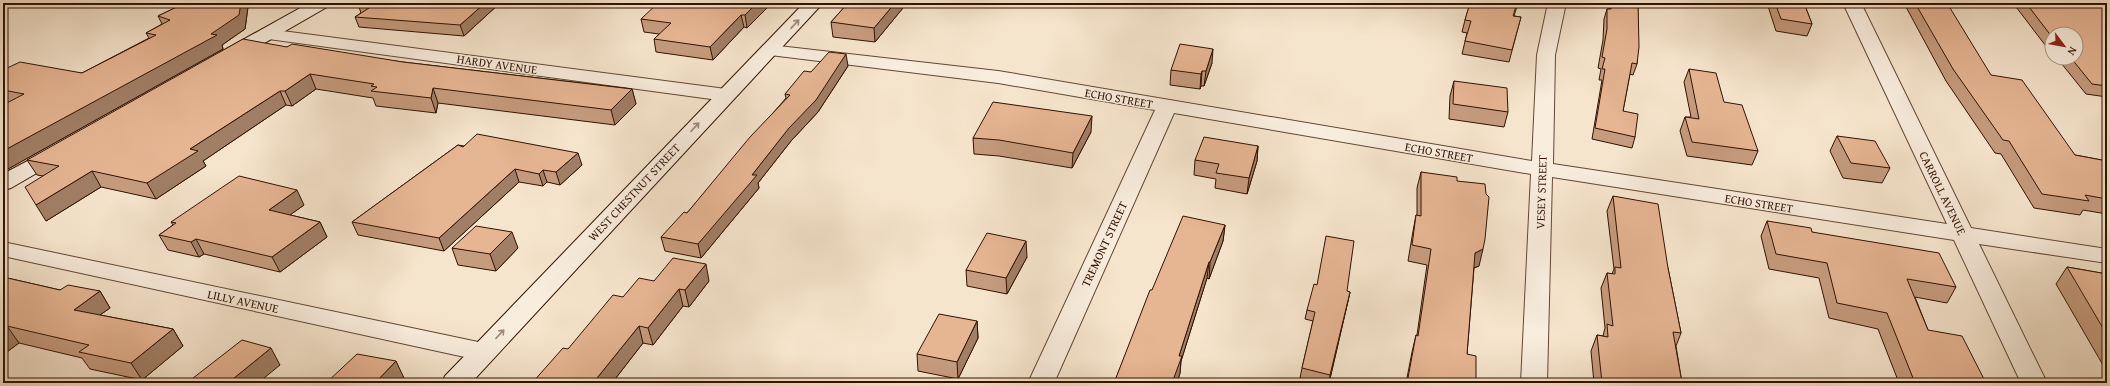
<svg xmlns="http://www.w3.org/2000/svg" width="2110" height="386" viewBox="0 0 2110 386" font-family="'Gentium Book Plus',serif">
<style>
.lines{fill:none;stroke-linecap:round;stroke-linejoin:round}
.minor-casing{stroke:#624734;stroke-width:2}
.secondary-casing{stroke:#311201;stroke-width:2}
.minor{fill:#f9eede;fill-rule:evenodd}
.secondary{fill:#f9eede;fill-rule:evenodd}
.wall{fill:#c69c7e;stroke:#311201}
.shaded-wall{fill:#a17f66;stroke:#311201}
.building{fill:#e6b592;stroke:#311201}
.oneway{stroke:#9f8b7b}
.labels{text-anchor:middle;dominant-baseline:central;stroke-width:3;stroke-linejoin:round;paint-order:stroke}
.street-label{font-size:12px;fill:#311201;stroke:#f9eede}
</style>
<rect width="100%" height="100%" fill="#f6e5cd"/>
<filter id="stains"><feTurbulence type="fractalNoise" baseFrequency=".005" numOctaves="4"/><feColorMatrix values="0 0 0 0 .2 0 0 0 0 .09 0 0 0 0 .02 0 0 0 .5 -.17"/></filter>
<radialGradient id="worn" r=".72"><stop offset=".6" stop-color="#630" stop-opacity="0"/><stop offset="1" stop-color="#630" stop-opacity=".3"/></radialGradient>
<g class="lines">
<defs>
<g id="minor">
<path d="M1548,3H1566L1555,55L1553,164L1947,224L1843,3H1861L1971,228L2107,249V263L1979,244L2047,383H2021L1954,240L1552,177L1547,383H1521L1531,174L1174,113L1054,383H1028L1155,110L998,83L770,55L764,54L761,50L764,46L770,45L998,71L1532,161L1537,55Z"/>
<path d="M267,29L726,89L733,91L736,95L733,99L726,101L261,38L258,34L261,30Z"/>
<path d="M3,242L483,343L492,346L496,352L492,358L483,361L3,256Z"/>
</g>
<g id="secondary">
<path d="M309,3H330L327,7L235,60L228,62L221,60L219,56L221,52Z"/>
<path d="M804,3H823L471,383H442L445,376Z"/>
<path d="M59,146L66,148L69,152L66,156L11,188L3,190V174L52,148Z"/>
</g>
</defs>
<use href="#minor" class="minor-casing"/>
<use href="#secondary" class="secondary-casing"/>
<use href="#minor" class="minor"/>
<use href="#secondary" class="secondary"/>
</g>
<g class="wall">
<path d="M185,3H246L248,7L245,29L222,45L223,49L8,169L3,168V105L6,104L3,103V70L82,73L149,38L146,33L162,24L158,16Z"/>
<path d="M365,3H500L464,36L359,27L355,17L361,13L359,7Z"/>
<path d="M772,3L747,28L744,27L713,60L656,52L654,39L659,34L644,32L641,19Z"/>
<path d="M848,3H907L875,42L833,37L831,22Z"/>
<path d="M1468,3H1518L1514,16L1521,17L1509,62L1462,54L1467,33L1462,32L1465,20L1469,7Z"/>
<path d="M1609,3H1638L1637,64L1633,75L1630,74L1623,111L1635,137L1632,148L1592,139L1602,80H1599L1601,69L1598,68L1603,40L1604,19L1607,9H1609Z"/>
<path d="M1767,3H1804L1812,24L1807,36L1776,31Z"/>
<path d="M1908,3H1915L2075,155L2107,161V214L2083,210L2080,215L2034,208L2001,154L1995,153L1946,81L1906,7Z"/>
<path d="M2013,3H2107V97L2086,94L2057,58H2076L2052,34V54Z"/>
<path d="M287,47L403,62L632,89L636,104L615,125L438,103L436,113L376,106L373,98L316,89L292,106L286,105L203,161L206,166L156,199L101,187L46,221L43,176L37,175L27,160Z"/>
<path d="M1212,63L1204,86H1201L1200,89L1170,85L1171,70Z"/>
<path d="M848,66L818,112L791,141L758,183L759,188L701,258L665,251L661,237L687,213L786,98L785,94L811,72Z"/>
<path d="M1689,69L1724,102L1758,151L1752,165L1687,156L1680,131L1685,117H1691L1684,82Z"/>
<path d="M1454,81L1508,112L1504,127L1449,119L1450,96Z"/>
<path d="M1091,132L1072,168L999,156L974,154L973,138Z"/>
<path d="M1837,136L1890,168L1882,183L1843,178L1830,151Z"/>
<path d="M458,145L582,165L560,185L547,182L543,186L519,182L444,251L358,235L352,222Z"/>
<path d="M1258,146L1257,161L1247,194L1215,188L1216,179L1194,175L1195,160Z"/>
<path d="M1421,172L1457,181L1479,266L1474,268L1467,354L1476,383H1406L1412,352L1416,335H1417L1427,265L1408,261L1413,231L1416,215H1417V188Z"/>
<path d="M1613,196L1668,268L1681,333L1676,346L1682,383H1594L1591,351L1597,335L1603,336L1605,328L1601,288L1607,273L1612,274L1614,269L1607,211Z"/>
<path d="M304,205L290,215L320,222L327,237L280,272L204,254L199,257L168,250L159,235L173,225L171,222Z"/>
<path d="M1767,221L1812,232L1956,287L1947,303L1915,297L1928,330L1986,383H1899L1878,329L1829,318L1819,278L1769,269L1761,236Z"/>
<path d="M1225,225L1223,241L1209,279L1207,278L1181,361L1180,373L1177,383H1114L1152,290Z"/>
<path d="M452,248H518L496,271L458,265Z"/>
<path d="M1027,257L1007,294L967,286L966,270Z"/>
<path d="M2067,267L2107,274V372L2056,284Z"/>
<path d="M3,277L60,290L100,291L110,308L100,315L173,329L183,346L142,380L90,369L82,358L19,343L4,354L3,353Z"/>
<path d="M654,281H709L689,307L683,306L653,345L643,343L612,383H532L568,349L623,297Z"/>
<path d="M1347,291L1350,292L1348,301L1329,383H1324L1300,378L1302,368L1313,321L1305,319L1307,310Z"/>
<path d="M977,321L978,338L958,379L918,371L917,354Z"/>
</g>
<g class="shaded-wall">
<path d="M241,3H246L248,7L245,29L222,45L223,49L8,169L3,161V151L211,34Z"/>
<path d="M485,3H500L464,36L460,25Z"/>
<path d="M757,3H772L747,28L745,15Z"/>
<path d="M895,3H907L875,42L874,28Z"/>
<path d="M741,15L744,27L713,60L710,47Z"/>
<path d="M1213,49L1212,63L1204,86L1206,71Z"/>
<path d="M846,54L848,66L818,112L791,141L758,183L759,188L701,258L698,244L752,175Z"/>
<path d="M1202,71L1201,86L1200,89L1201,74Z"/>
<path d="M310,74L316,89L292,106L285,91Z"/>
<path d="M433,88L438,103L436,113L431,98Z"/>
<path d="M632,89L636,104L615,125L611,110Z"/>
<path d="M280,91L286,105L203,161L206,166L156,199L147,183L190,149Z"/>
<path d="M1092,116L1091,132L1072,168L1073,153Z"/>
<path d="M1258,146L1257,161L1247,194L1249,178Z"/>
<path d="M578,153L582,165L560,185L556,172Z"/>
<path d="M515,169L519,182L444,251L439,238Z"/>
<path d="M543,170L547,182L543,186L539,174Z"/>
<path d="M92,171L101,187L46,221L36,205Z"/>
<path d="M297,190L304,205L276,225L269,210Z"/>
<path d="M320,222L327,237L280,272L272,257Z"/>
<path d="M1225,225L1223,241L1209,279L1210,262Z"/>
<path d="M512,232L518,248L496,271L490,254Z"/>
<path d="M196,239L204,254L199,257L191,242Z"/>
<path d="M1026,241L1027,257L1007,294L1006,278Z"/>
<path d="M1483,249L1479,266L1471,269L1475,253Z"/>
<path d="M1209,262L1207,278L1181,361L1180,373L1177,383H1172L1179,356Z"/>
<path d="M706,264L709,281L689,307L685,290Z"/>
<path d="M679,289L683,306L653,345L648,328Z"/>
<path d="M100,291L110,308L84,326L74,310Z"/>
<path d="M1350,292L1348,301L1329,383L1330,375Z"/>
<path d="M977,321L978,338L958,379L957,362Z"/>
<path d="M7,326L19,343L4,354L3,352V329Z"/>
<path d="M639,326L643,343L612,383H593Z"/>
<path d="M173,329L183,346L142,380L131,363Z"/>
<path d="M271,348L280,365L258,383H228Z"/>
<path d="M396,361L404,378L399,383H375Z"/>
</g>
<g class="building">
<path d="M185,3H241L239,15L211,34L217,35L3,151V105L24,94L3,90V70L20,62L82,73L156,35L146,33L170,20L158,16Z"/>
<path d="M365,3H485L460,25L355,17L369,8L359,7Z"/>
<path d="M658,3H757L745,15H741L710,47L654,39L671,23L641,19Z"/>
<path d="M848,3H895L874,28L831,22Z"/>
<path d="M1470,3H1517L1513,16L1521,17L1512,50L1465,41L1471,21L1465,20Z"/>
<path d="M1611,3H1638L1639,47L1637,64L1632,63L1623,111L1638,114L1635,137L1595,128L1605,69H1602L1605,58L1602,57L1607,29V9H1611Z"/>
<path d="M1775,3H1804L1812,24L1781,19Z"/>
<path d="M1915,3H1947L1991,75L2022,80L2075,155L2107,161V199L2085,195L2089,201L2042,194L2009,141L2003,140L1953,69Z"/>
<path d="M2026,3H2107V86L2092,84L2071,58H2076V34H2052V37Z"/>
<path d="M243,39L287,47L292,44L403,62L632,89L611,110L433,88L431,98L371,91L377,87L371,86L374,84L310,74L285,91H280L190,149L198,151L147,183L92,171L36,205L25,187L59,166L27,160Z"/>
<path d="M1180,44L1213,49L1206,71H1202L1201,74L1171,70Z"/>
<path d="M829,52L846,54L816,100L789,128L752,175H757L698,244L661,237L684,212L687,213L750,137L790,95L785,94L804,71L811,72Z"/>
<path d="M1689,69L1716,73L1724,102L1742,105L1758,151L1692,142L1685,117L1699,119Z"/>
<path d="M1454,81L1507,88L1508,112L1453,104Z"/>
<path d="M993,102L1092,116L1073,153L999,140L973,138Z"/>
<path d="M477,134L578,153L556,172L543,170L539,174L515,169L439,238L352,222L458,145L463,147Z"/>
<path d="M1837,136L1875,141L1890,168L1851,163Z"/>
<path d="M1204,137L1258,146L1249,178L1216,173L1219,164L1195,160Z"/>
<path d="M1421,172L1457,177V181L1485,184L1486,194L1489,197L1485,239L1483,249L1475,253L1467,354L1476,356V383H1407L1416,335L1418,336L1431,249L1412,245L1416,215L1421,216Z"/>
<path d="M239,176L297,190L269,210L320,222L272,257L196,239L191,242L159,235L176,223L171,222Z"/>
<path d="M1613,196L1658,204L1668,268L1681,333L1673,332L1682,383H1602L1597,335L1608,337L1607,324L1613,326L1607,273L1615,274V267L1621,268Z"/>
<path d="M1183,216L1225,225L1210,262H1209L1179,356H1182L1172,383H1114L1150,290H1152Z"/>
<path d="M1767,221L1811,228L1812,232L1939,253L1956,287L1907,279L1928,330L1962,336L1986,383H1915L1887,313L1837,303L1827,263L1776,254Z"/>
<path d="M476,226L512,232L490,254L452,248Z"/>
<path d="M987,233L1026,241L1006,278L966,270Z"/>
<path d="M1326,236L1354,241L1347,291L1350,292L1330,375L1302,368L1315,312L1307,310L1314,284L1317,285Z"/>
<path d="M673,258L706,264L685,290L679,289L648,328L639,326L593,383H532L563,348L568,349L613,295L623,297L639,278L654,281Z"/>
<path d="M2067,267L2107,274V335Z"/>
<path d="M3,277L60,290L68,285L100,291L74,310L173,329L131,363L79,352L89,345L7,326L3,329Z"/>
<path d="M939,314L977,321L957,362L917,354Z"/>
<path d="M242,340L271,348L228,383H191L188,382Z"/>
<path d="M357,354L396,361L375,383H326Z"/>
</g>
<defs><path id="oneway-shaft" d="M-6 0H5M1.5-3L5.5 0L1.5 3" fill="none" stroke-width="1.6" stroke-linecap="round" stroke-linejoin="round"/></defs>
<g class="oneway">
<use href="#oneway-shaft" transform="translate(795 24) rotate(-47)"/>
<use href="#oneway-shaft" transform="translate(695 127) rotate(-47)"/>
<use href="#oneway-shaft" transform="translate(500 334) rotate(-47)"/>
</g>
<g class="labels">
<g class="street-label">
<text transform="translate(497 64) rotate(8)">HARDY AVENUE</text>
<text transform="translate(1119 98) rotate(10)">ECHO STREET</text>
<text transform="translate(1439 152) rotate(10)">ECHO STREET</text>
<text transform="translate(634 192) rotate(-47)">WEST CHESTNUT STREET</text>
<text transform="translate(1541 192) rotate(-88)">VESEY STREET</text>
<text transform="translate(1943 193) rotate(64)">CARROLL AVENUE</text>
<text transform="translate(1759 203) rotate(9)">ECHO STREET</text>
<text transform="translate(1104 244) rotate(-65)">TREMONT STREET</text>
<text transform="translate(243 301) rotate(12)">LILLY AVENUE</text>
</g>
</g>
<rect width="2110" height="386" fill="none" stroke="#f6e5cd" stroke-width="16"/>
<rect x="4" y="4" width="2102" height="378" fill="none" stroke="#311201" stroke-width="2"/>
<rect x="8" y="8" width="2094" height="370" fill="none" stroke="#311201"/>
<g transform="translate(2064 46) rotate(122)"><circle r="19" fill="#f9eede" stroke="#a99686"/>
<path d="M0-3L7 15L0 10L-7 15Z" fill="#8f2418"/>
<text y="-6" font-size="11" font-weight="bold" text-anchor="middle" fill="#311201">N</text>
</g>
<rect width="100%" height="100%" filter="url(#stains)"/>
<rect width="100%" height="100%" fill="url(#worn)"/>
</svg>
